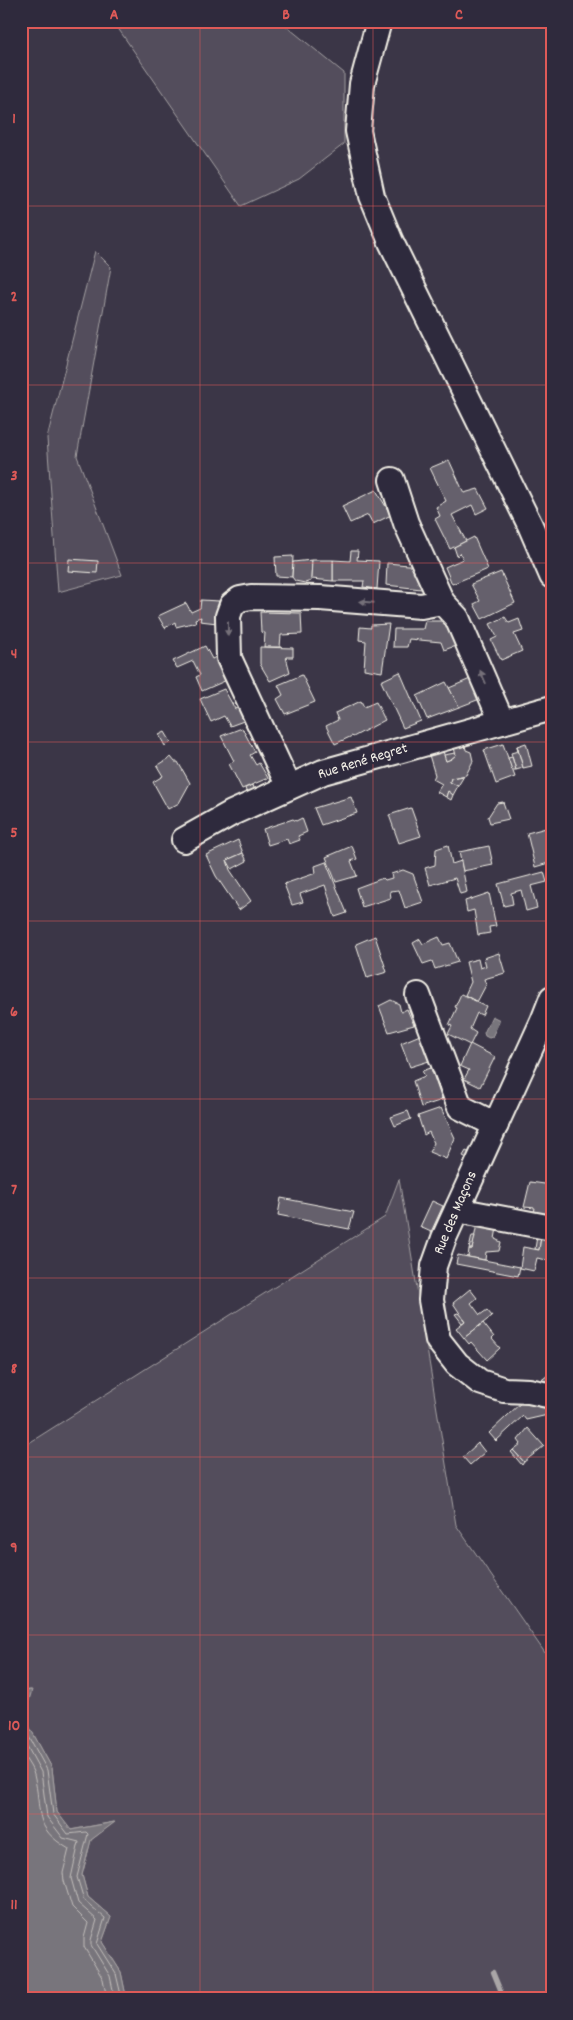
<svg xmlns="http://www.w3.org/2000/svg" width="573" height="2020" viewBox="0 0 573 2020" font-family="Dekko,sans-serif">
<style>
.green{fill:#534e5c;stroke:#a4a0a2}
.water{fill:#78747b;stroke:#aaa6a7}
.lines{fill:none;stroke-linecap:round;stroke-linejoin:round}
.shore{stroke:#c2bfbc;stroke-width:1}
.stream{stroke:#aaa6a7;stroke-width:4.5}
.building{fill:#65616c;stroke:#f4f1e8}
.minor-casing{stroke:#f4f1e8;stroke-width:28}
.minor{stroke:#2f2a3d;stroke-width:24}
.oneway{fill:#747079}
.grid{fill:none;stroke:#de5a58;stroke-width:1;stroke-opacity:0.55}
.labels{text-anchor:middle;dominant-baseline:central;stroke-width:4;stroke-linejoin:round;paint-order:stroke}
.street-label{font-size:15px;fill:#f4f1e8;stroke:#2f2a3d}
.neatline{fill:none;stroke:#de5a58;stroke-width:2}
.grid-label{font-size:16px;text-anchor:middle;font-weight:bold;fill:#de5a58}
</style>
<rect width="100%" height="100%" fill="#3b3647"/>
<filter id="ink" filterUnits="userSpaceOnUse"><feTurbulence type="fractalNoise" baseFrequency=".02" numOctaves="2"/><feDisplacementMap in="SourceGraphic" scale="10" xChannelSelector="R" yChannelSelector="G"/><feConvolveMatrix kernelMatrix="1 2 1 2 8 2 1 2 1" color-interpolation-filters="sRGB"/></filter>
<g filter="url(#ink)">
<g class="green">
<path d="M113,21H280L344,73V144L299,179L241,206Z"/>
<path d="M95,251L111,267L77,456L122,575L58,592L47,438Z"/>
<path d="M552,522V550L541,527Z"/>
<path d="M399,1179L456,1525L552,1663V1999H128L126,1996L121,1972L102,1942L111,1917L88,1897L82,1875L91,1840L114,1822L70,1830L57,1812L52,1768L24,1717L31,1690L21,1691V1448L385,1217Z"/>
</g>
<g class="water">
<path d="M492,1016L500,1020L492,1037L489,1038L485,1036L484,1033Z"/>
<path d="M32,1690L24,1717L52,1768L57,1812L71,1830L115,1822L91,1840L82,1875L88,1897L111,1917L102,1942L121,1972L126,1996L128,1999H21V1691Z"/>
</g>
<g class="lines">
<g class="shore">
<path d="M21,1722L47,1770L53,1814L68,1834L86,1832L88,1834L77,1877L84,1900L105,1918L97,1944L116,1974L122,1999"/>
<path d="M21,1735L41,1772L47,1817L63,1838L79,1842L71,1878L78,1903L97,1920L91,1940V1945L110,1976L115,1999"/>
<path d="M21,1751C25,1759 32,1767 34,1775C43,1811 31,1827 69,1849L63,1873L64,1881L72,1907L88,1923L84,1938V1947L103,1979L107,1999"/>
</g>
<path class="stream" d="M493,1972L504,1999"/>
</g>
<g class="building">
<path d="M449,460L464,493L478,489L488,508L476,514L472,505L452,515L466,541L450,549L435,519L440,516L436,507L446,501L430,468Z"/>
<path d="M376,490L391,515L373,524L368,515L350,523L342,506Z"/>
<path d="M474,537L488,569L452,584L445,567L463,559L460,553L457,556L454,547Z"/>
<path d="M351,551H358L357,560L379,561L377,589L363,587L364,581H333V560L350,561Z"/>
<path d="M293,556L292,577L276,576L275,557Z"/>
<path d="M69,559L98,561L97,573L68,571Z"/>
<path d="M312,560L311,581L305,583L295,581L292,577L293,562Z"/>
<path d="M312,560H333V581L311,579Z"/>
<path d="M387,563L419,566L430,590L386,585Z"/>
<path d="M501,572L515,603L482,619L474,604L480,601L471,584Z"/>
<path d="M201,600L219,601L217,623L200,621L201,617L195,619L196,622L176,627L175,622L165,628L158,616L186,603L191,612L200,608Z"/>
<path d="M260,612L301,613L302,634L281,635L280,647H264L265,633L261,632Z"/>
<path d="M505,617L509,623L519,619L523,631L514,634L522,651L501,660L491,640L497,637L490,624Z"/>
<path d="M425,621H445L461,644L444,650L441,642L409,639L407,647H393L394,629H423Z"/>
<path d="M389,624L382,672L364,669L366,641L359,640L360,627L371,628V625Z"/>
<path d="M205,646L212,659L216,657L227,680L202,691L196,677L200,675L193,661L177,668L173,661Z"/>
<path d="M260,647L293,648V657H286L290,672L270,681L260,664Z"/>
<path d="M400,672L421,721L403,728L381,681Z"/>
<path d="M302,675L315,702L285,714L277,699L283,695L278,685Z"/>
<path d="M475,677L485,697L459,707L449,688Z"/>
<path d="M446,682L459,707L427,719L417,696Z"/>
<path d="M224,689L235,709L241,706L249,719L230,726L224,716L211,722L200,699Z"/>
<path d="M361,701L364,707L376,702L385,720L353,737L352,736L335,744L326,726L338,720L335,713Z"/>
<path d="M242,728L255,752L250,755L256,765L259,763L268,778L242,789L229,764L234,761L221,736Z"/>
<path d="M165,732L171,742L165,746L159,735Z"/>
<path d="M526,743L532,766L523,768L517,746Z"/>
<path d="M503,744L515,777L496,784L484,750Z"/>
<path d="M465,745L466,750L471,752L473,761L466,775L451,778L450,782L458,786L453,795L448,791L446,797L437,792L442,784L433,779L435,775L429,755L443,751L446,761L451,759L456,755L454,748Z"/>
<path d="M517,746L523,768L516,770L511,753L518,751Z"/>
<path d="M455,753L456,755L451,759L446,761L444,755Z"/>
<path d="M171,757L175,762H178L190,783L179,803L168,809L153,782L163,776L157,766Z"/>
<path d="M512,757L516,770H512L508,758Z"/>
<path d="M464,776L458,786L450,782L451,778Z"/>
<path d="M253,785L255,791L247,794L245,788Z"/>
<path d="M448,791L453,795L451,800L446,797Z"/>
<path d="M351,797L357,813L321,825L314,808Z"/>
<path d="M503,802L509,819L490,823L488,817L497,803Z"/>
<path d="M411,808L421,836L399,843L389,815Z"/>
<path d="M302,818L307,832L298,836L300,840L289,844L287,839L268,845L263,829L293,819L296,821Z"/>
<path d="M546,828L552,843V862L535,867L527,833Z"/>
<path d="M238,840L243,853L227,860L230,870L251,901L239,910L216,876L206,855Z"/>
<path d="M448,845L452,864L461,861L467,892L460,894L455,878L430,885L425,868L435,865L436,849Z"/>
<path d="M352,846L357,859L351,861L357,876L336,882L326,857Z"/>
<path d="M489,846L493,865L463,871L459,852Z"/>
<path d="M243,853L247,861L232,869L227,860Z"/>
<path d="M326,862L347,913L335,917L325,885L300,894L303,902L292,905L284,884L316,873L315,866Z"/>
<path d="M403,870L413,874L423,902L405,908L399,890L390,891L391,898L362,907L356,888L383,878L385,880L392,878L391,874Z"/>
<path d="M544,872L547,882L531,886L537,908L526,911L521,890L511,893L513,904L504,906L498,884Z"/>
<path d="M489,893L496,926L489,927L490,933L478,935L474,910L467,912L465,901Z"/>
<path d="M375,936L387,972L367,978L356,944Z"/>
<path d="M439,937L443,945L450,943L458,962L435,969L432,961L423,964L413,943L420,939L423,944Z"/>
<path d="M499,953L505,973L484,979L486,985L477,1002L465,995L471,982L466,962L478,959L480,968L486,966L484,958Z"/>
<path d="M461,994L486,1006L482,1015L477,1013L470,1029L476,1033L470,1045L448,1034L452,1026L449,1025L457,1008L455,1007Z"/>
<path d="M391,1000L399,1004L401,1012L407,1009L414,1025L389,1032L379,1006Z"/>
<path d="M420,1035L429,1061L410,1067L401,1043Z"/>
<path d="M470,1044L495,1057L480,1087L464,1079L469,1070L460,1066Z"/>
<path d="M431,1068L442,1100L421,1107L413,1081L425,1076L422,1071Z"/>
<path d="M441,1108L455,1138L446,1159L429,1152L434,1143L429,1132L424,1135L418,1116Z"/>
<path d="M408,1111L411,1119L395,1126L391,1117Z"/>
<path d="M466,1151L470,1153L467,1158L463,1156Z"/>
<path d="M530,1182L552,1185V1212H550L549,1219L533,1216L535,1208L524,1207Z"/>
<path d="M281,1198L354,1212L349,1229L278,1215Z"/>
<path d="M432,1201L443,1206L431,1232L420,1227Z"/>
<path d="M477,1224L497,1228L495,1239L501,1242L499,1251L486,1252L485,1260L468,1257L469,1249H472Z"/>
<path d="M472,1236H475L472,1249H469Z"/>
<path d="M537,1236L541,1237L539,1250L535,1249Z"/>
<path d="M541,1237L552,1238V1261L537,1258L534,1271L520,1268L523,1247L539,1250Z"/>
<path d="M458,1255L520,1267L518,1276L456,1264Z"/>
<path d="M470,1289L477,1298L471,1303L480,1315L487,1310L492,1316L464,1338L456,1328L465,1321L453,1303Z"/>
<path d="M458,1313L465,1321L462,1323L455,1314Z"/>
<path d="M483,1323L494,1337L492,1339L500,1348L487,1360L471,1342L469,1344L464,1338Z"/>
<path d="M552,1372V1390L535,1385Z"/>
<path d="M524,1400L552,1401V1414L526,1420L523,1416L496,1441L489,1433Z"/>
<path d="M528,1428L544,1446L524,1462L513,1450L521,1444L518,1440Z"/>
<path d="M478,1443L485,1452L470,1465L463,1457Z"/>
<path d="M513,1450L524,1462L522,1465L511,1452Z"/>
</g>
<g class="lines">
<defs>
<g id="minor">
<path d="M379,21L362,84L358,131L372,196L391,242L530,525L552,576"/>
<path d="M392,480L406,523L442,602"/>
<path d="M289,787L229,658L228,616L232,605L240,599L251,597L320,598L421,606L442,602L457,618L502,722"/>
<path d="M184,840L232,813L323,772L552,708"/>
<path d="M418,995L460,1107L496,1125"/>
<path d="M552,998L543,1021L444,1238L434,1266L431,1300L438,1340L457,1364L480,1382L504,1390L529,1391L552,1396"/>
<path d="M457,1210L552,1228"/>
</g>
</defs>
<use href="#minor" class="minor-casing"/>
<use href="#minor" class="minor"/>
</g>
<defs><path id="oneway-solid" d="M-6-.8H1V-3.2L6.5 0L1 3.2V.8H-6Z" transform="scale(1.25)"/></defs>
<g class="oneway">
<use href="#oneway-solid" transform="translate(367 602) rotate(-175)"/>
<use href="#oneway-solid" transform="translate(228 629) rotate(90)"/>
<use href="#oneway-solid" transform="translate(483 677) rotate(-114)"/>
</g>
</g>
<path class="grid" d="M200,21V1999M373,21V1999M21,206H552M21,385H552M21,563H552M21,742H552M21,921H552M21,1099H552M21,1278H552M21,1457H552M21,1635H552M21,1814H552"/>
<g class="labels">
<g class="street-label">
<text transform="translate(363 762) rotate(-17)">Rue René Regret</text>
<text transform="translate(456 1213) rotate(-67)">Rue des Maçons</text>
</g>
</g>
<rect width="573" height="2020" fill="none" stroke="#2f2a3d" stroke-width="55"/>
<rect x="28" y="28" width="518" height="1964" class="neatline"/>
<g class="grid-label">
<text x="114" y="19">A</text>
<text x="286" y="19">B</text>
<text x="459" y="19">C</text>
<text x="14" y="123">1</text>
<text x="14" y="301">2</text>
<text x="14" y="480">3</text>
<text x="14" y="658">4</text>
<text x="14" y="837">5</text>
<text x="14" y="1016">6</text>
<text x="14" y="1194">7</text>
<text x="14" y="1373">8</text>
<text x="14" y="1552">9</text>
<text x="14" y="1730">10</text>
<text x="14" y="1909">11</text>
</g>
</svg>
